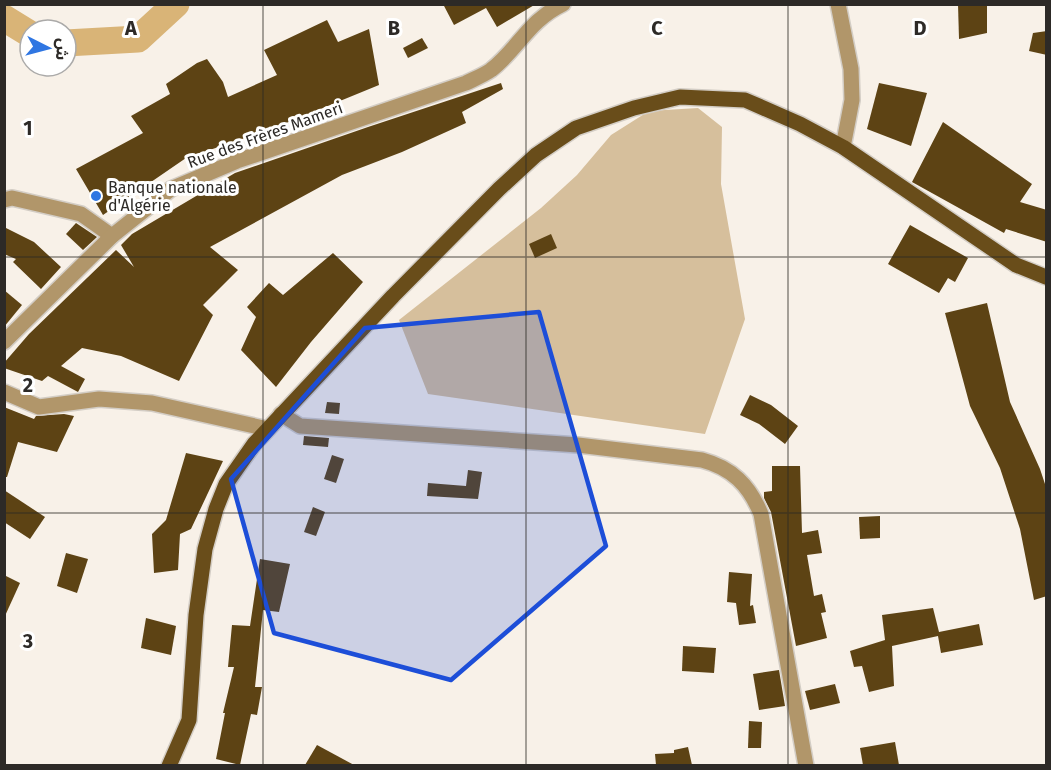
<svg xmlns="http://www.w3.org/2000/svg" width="1051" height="770" viewBox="0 0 1051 770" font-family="'Fira Sans','Noto Sans Arabic',sans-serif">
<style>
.green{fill:#d6bf9c}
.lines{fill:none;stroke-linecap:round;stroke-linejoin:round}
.river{stroke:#d9b477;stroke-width:27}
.building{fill:#5d4314}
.minor-casing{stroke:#d3cdc5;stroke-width:18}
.major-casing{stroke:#d3cdc5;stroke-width:18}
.minor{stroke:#b1966a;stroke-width:15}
.major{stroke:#694d1a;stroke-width:15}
.marked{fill:#1d4ed8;fill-opacity:0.2;stroke:#1d4ed8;stroke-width:4.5;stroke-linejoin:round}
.grid{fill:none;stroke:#2d2a27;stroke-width:1.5;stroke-opacity:0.55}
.poi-dot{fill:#2f76e2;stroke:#fff;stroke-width:2}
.labels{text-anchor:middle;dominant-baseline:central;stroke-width:6;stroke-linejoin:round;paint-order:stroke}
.street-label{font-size:16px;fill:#2d2a27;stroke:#fff}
.poi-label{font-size:16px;fill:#2d2a27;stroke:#fff;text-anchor:start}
.grid-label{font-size:20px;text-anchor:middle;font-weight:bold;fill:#2d2a27;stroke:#fff;stroke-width:6;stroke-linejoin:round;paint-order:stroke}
</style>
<rect width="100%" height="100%" fill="#f8f1e8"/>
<path class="green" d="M698,108L722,127L721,184L745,319L705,434L428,394L399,320L541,208L577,175L611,135L649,111Z"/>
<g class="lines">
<g class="river">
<path d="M4,18L30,34"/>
<path d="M66,43L138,39L176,4"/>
</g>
</g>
<g class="building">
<path d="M443,4H536L497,27L486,8L454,25Z"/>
<path d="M958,4H987V33L959,39Z"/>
<path d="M327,20L338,42L369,29L379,85L274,128L186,158L103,215L76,169L143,133L131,116L170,94L166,84L197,63L207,59L223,82L228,97L277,75L264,50Z"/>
<path d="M1047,31V55L1029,51L1033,33Z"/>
<path d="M422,38L428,48L408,58L403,48Z"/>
<path d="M501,83L503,89L462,112L466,123L402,152L342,175L210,247L238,270L203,305L213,315L179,381L121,356L82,348L61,366L85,379L78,392L48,376L42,381L4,368V363L29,334L116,250L134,267L121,245L132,234L235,173L368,127Z"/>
<path d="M879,83L927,93L911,146L867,129Z"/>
<path d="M943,122L1032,184L1020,202L1047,210V242L1006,229L1004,233L912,182Z"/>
<path d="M76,223L97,237L83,250L66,234Z"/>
<path d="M910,225L968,258L955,282L948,278L939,293L888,264Z"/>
<path d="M4,227L34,242L61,267L41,289L13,262L16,259L4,254Z"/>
<path d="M551,234L557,248L535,258L529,244Z"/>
<path d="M333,253L363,282L311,342L276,387L241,350L256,317L247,307L269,283L283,295Z"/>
<path d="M4,290L22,305L4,327Z"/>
<path d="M987,303L1010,402L1040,469L1047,490V596L1034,600L1020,529L1000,468L970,406L945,313Z"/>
<path d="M750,395L771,405L798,426L785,444L759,424L740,415Z"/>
<path d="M327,402L340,403L339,414L325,413Z"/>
<path d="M4,407L34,419L36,416L64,414L74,416L57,452L18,442L7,477H4Z"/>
<path d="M304,436L329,438L328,447L303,445Z"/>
<path d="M186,453L223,461L191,529L180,534L178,570L154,573L152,534L166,520Z"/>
<path d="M332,455L344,459L336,483L324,479Z"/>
<path d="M772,466H800L802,533L818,530L822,553L807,555L814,596L822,594L826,612L821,613L827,638L796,646L771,512L764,498V492L772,491Z"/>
<path d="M468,470L482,472L478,499L427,496L428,483L466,486Z"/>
<path d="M4,490L45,517L30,539L4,522Z"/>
<path d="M313,507L325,512L316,536L304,532Z"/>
<path d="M880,516V538L860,539L859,517Z"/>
<path d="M66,553L88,559L77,593L57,586Z"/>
<path d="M260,559L290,564L279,612L263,610L255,687H262L257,715L251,714L240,765L216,759L225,713H223L234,667H228L232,625L250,626Z"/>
<path d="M729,572L752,574L750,606L753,605L756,623L739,625L736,603L727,602Z"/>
<path d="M4,575L20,583L4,618Z"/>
<path d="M933,608L939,632L979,624L983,645L941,653L938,636L892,646L894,686L869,692L862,666L854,667L850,651L885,640L882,615Z"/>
<path d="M146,618L176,626L171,655L141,648Z"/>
<path d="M683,646L716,648L714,673L682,671Z"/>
<path d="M779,670L785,706L759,710L753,674Z"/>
<path d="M835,684L840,703L810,710L805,691Z"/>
<path d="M749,721L762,722L761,748H748Z"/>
<path d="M895,742L899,765H863L860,748Z"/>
<path d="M317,745L354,765H305Z"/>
<path d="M688,747L692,765H656L655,754L674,753V750Z"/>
</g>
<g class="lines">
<defs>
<g id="minor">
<path d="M838,4L851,69L852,100L843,147"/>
<path d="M4,200L12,198L81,214L112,236"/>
<path d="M4,342L112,236L171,189L237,161L466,83C474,79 484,75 491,70C519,48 528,21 563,4"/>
<path d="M4,392L39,407L99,399L152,403L268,429"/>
<path d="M281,414L300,426L578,445L702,460C732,468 749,485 761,514L806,766"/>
</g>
<path id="major" d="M169,766L189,720L196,615L205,549L216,509L226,484L254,444L393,296L499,189L536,155L576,128L634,108L680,97L745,100L800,124L843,147L1016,265L1046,277"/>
</defs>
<use href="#minor" class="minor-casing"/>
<use href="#major" class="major-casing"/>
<use href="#minor" class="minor"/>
<use href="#major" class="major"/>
</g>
<path class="marked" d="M539,312L606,546L451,680L274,633L231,479L365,328Z"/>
<path class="grid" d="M263,4V766M526,4V766M788,4V766M4,257H1046M4,513H1046"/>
<circle class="poi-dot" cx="96" cy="196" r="6"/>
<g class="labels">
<g class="street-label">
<text transform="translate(265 135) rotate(-20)">Rue des Frères Mameri</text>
</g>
<g class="poi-label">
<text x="108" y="187">Banque nationale<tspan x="108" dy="18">d'Algérie</tspan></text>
</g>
</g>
<g class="grid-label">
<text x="131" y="35">A</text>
<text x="394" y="35">B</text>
<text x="657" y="35">C</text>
<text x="920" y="35">D</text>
<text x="28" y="135">1</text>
<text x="28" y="392">2</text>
<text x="28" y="648">3</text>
</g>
<rect width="1051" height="770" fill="none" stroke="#2d2a27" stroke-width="12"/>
<g transform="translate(48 48) rotate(96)"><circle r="28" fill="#ffffff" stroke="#abaaa9" stroke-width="1.5"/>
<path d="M0-4.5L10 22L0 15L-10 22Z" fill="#2f76e2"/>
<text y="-9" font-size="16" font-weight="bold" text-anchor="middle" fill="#2d2a27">ش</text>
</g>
</svg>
